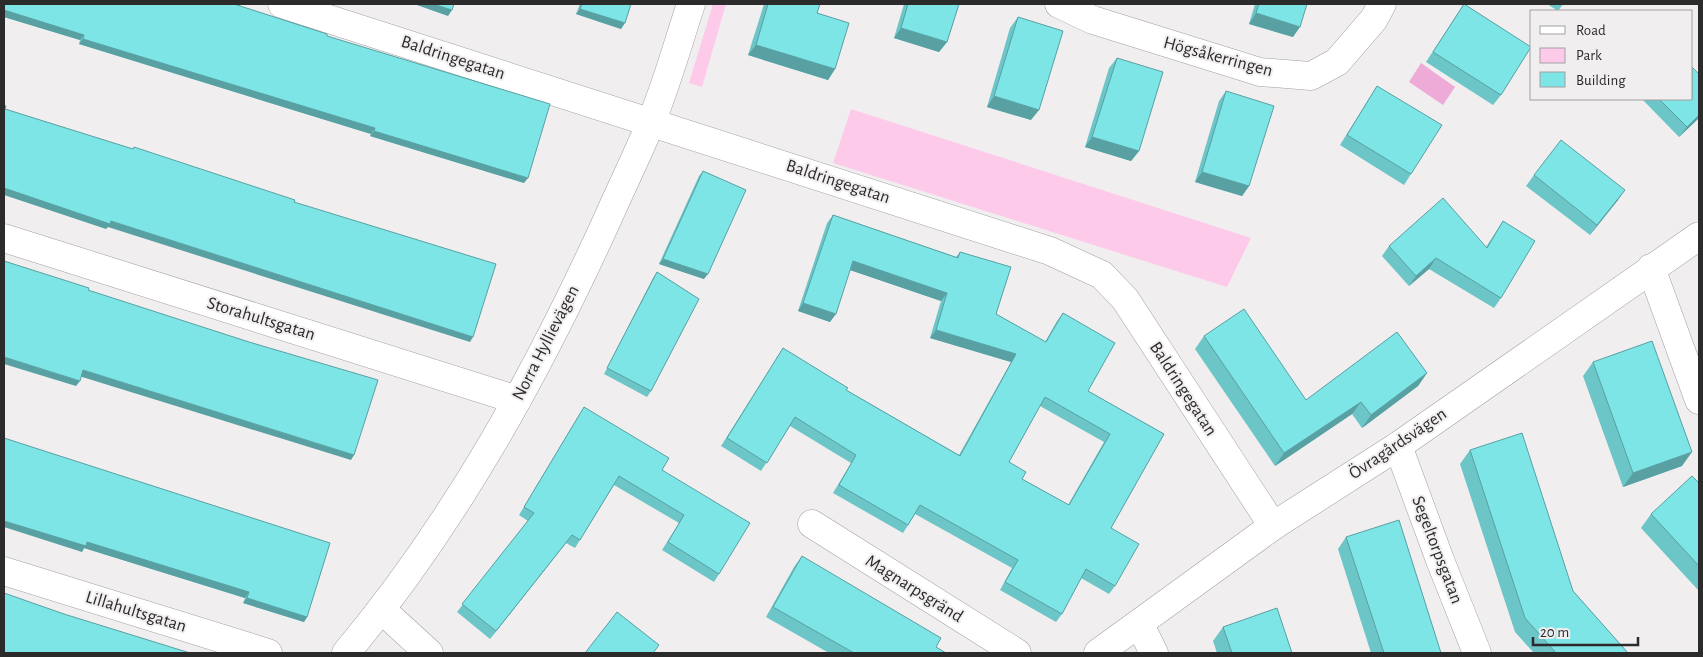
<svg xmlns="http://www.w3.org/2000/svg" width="1703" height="657" viewBox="0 0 1703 657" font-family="'Alegreya Sans',sans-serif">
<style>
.green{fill:#fdcaea}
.water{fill:#eeabd7}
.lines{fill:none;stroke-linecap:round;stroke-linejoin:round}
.street-casing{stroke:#a39fa1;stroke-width:29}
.street{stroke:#fff;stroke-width:28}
.wall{fill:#6cc5c7;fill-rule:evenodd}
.shaded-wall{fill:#58a0a2}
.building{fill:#7ee5e7;stroke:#58a0a2;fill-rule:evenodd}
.labels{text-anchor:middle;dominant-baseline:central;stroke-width:4;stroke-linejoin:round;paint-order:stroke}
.street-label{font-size:18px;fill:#2c2b2c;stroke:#f1eef0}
</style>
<rect width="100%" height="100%" fill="#f1eef0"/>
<g class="green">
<path d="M713,4H726L702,87L689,83Z"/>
<path d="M851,109L1251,238L1227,287L833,163Z"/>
</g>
<path class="water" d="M1421,63L1455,87L1443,105L1409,82Z"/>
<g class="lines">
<defs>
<g id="street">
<path d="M282,4L1050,251L1102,275L1125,299L1273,526"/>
<path d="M1059,4L1093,20L1260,72L1311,76L1337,62L1374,19L1382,4"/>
<path d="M4,238L517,400"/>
<path d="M1651,268L1699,400"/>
<path d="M1398,446L1440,560L1477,653"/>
<path d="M812,524L1017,653"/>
<path d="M4,571L268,653"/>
<path d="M382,610L429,653"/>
<path d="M1140,625L1154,653"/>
<path d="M346,653C455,523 538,372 608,218C622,186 638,154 651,122C667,84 678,43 691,4"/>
<path d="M1098,653L1273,526L1398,446L1699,236"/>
</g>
</defs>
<use href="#street" class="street-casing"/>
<use href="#street" class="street"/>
</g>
<g class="wall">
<path d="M580,4H631L621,29L576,14Z"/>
<path d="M764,4H820L817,13L835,69L828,80L748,55Z"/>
<path d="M904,4H959L947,42L939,52L894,38Z"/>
<path d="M1255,4H1307L1293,37L1249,24Z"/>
<path d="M1464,4L1501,95L1493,105L1426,62Z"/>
<path d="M1547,4H1563L1558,11Z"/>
<path d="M4,17L327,36L524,183L370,136L371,134L79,44L80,40Z"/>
<path d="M1018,17L1031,120L987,107L1010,28Z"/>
<path d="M1117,58L1139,151L1131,161L1085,147L1109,68Z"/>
<path d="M1377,86L1411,174L1404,185L1340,145Z"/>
<path d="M1226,91L1249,186L1242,196L1195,182L1219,101Z"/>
<path d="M1642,99H1692L1699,118L1679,137Z"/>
<path d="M703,171L704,279L659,264L699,176Z"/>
<path d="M1534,175L1618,200L1590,235L1526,186Z"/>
<path d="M833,215L956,257L960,252L996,314L1045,342L1057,321L1063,313L1088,391L1164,434L1111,528L1115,586L1109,594L1081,578L1062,614L1056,622L1000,590L1012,568L915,514L903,533L833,493L851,463L790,426L761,471L721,446L783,348L846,390L959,455L1011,362L930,338L941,301L850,270L830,322L798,311L827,223ZM1040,406L1104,442L1068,505L1022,479L1009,462Z"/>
<path d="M1503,221L1501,298L1494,308L1429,269L1409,286L1382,256L1389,246L1486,247Z"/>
<path d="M657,272L651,391L647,397L604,374L653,278Z"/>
<path d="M1204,336L1306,400L1427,373L1418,386L1362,428L1352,414L1275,466L1195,349Z"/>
<path d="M1593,362L1682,466L1623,487L1583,376Z"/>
<path d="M584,407L662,470L719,574L714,582L662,550L679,523L614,485L575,548L566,543L490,639L457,612L528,521L519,515Z"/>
<path d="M4,438L307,617L304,622L243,603L245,598L84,548L82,552Z"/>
<path d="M1470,450L1573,591L1628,653H1534L1515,632L1460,464Z"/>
<path d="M1699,483V591L1641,528L1651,514Z"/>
<path d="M1346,537L1441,653H1371L1338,549Z"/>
<path d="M802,556L936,647L946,653H829L766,617L794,567Z"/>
<path d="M1223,627L1292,653H1217L1213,641Z"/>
</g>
<g class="shaded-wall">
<path d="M414,4H433L452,10L448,16Z"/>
<path d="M580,9L625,23L621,29L576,14Z"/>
<path d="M4,10L84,35L80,40L4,17Z"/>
<path d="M1256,13L1300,27L1293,37L1249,24Z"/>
<path d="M901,28L947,42L939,52L894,38Z"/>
<path d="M83,39L375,128L371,134L79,44Z"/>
<path d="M756,45L835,69L828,80L748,55Z"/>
<path d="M994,96L1039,110L1031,120L987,107Z"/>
<path d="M1699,115V118L1679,137L1687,127Z"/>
<path d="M374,131L528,178L524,183L370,136Z"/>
<path d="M1092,137L1139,151L1131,161L1085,147Z"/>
<path d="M1202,172L1249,186L1242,196L1195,182Z"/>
<path d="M4,188L111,221L473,337L470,342L108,227L106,229L4,195Z"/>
<path d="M1625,190L1618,200L1590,235L1597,225Z"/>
<path d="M1436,258L1429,269L1409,286L1416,276Z"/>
<path d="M663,259L708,274L704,279L659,264Z"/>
<path d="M853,261L947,293L941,301L847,269Z"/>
<path d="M803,303L836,314L830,322L798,311Z"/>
<path d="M936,330L1016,354L1011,362L930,338Z"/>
<path d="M4,357L80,381L76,386L4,364Z"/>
<path d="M83,370L354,455L351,460L79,376Z"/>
<path d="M1427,373L1418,386L1362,428L1371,415Z"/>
<path d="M1361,402L1352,414L1275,466L1284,453Z"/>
<path d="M1692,452L1682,466L1623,487L1633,473Z"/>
<path d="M4,521L87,542L249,592L245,598L84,548L82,552L4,527Z"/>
<path d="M572,535L566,543L490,639L496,631Z"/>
<path d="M247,598L307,617L304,622L243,603Z"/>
</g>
<g class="building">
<path d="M4,4H234L327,34V36L550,104L528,178L374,131L375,128L83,39L84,35L4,10Z"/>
<path d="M433,4H454L452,10Z"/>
<path d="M582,4H631L625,23L580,9Z"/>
<path d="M768,4H820L817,13L849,23L835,69L756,45Z"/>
<path d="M908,4H959L947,42L901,28Z"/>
<path d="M1259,4H1307L1300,27L1256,13Z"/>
<path d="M1464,4L1531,47L1501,95L1433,52Z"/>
<path d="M1018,17L1063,31L1039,110L994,96Z"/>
<path d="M1117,58L1163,72L1139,151L1092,137Z"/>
<path d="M1692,67L1699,74V115L1687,127L1659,99H1692Z"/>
<path d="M1377,86L1442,125L1411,174L1347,135Z"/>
<path d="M1226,91L1274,106L1249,186L1202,172Z"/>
<path d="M4,105L6,106L5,109L133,149L134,147L295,200L294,202L496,264L473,337L111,221L110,224L4,188Z"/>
<path d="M1561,140L1625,190L1597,225L1534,175Z"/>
<path d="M703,171L746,190L708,274L663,259Z"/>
<path d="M1443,198L1487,248L1503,221L1535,241L1501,298L1436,258L1416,276L1389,246Z"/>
<path d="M833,215L958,258L960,252L1011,267L996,314L1046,342L1063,313L1115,343L1088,391L1164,434L1111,528L1139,544L1115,586L1086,569L1062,614L1005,582L1018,560L920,505L908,525L839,485L856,455L795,417L767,463L727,438L783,348L848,388L846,390L960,456L1016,354L936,330L947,293L853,261L836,314L803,303ZM1045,397L1110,434L1069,505L1022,479L1026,472L1009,462Z"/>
<path d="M4,261L89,288L88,290L249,342L378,380L354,455L83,370L80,381L4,357Z"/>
<path d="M657,272L699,299L651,391L607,368Z"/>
<path d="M1244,309L1306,400L1397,332L1427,373L1371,415L1361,402L1284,453L1204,336Z"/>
<path d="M1652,341L1692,452L1633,473L1593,362Z"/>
<path d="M584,407L669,458L662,470L750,523L719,574L668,542L684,515L619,476L580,540L572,535L496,631L462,604L534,513L524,507Z"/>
<path d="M1522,433L1573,591L1628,653H1556L1525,618L1470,450Z"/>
<path d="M4,438L330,543L307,617L247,598L249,592L87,542L86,546L4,521Z"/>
<path d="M1692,476L1699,483V566L1651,514Z"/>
<path d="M1399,520L1441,653H1384L1346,537Z"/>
<path d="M802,556L941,638L936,647L946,653H854L773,607Z"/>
<path d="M4,593L64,614L190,653H4Z"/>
<path d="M1277,608L1292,653H1232L1223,627Z"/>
<path d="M617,612L659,645L653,653H585Z"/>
</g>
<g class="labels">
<g class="street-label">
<text transform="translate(1218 57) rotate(15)">Högsåkerringen</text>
<text transform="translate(453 58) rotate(18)">Baldringegatan</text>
<text transform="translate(838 182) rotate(18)">Baldringegatan</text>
<text transform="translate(261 319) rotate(17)">Storahultsgatan</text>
<text transform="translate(546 343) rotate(-63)">Norra Hyllievägen</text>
<text transform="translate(1183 389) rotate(57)">Baldringegatan</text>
<text transform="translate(1398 444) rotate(-34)">Övragårdsvägen</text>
<text transform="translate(1437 550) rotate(69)">Segeltorpsgatan</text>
<text transform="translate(914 589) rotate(32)">Magnarpsgränd</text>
<text transform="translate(136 612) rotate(17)">Lillahultsgatan</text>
</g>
</g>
<rect width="1703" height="657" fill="none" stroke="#2c2b2c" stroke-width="10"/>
<rect x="1530" y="10" width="162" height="90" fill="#f1eef0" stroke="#a2a0a2"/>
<rect x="1540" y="26" width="25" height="8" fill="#ffffff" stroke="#a2a0a2"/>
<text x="1576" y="35" font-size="15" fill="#2c2b2c">Road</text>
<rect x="1540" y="48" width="25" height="15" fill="#fdcaea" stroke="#a2a0a2"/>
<text x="1576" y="60" font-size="15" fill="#2c2b2c">Park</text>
<rect x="1540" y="72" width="25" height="15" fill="#7ee5e7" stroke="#a2a0a2"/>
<text x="1576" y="85" font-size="15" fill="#2c2b2c">Building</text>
<path d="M1533 637v8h105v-8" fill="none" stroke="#2c2b2c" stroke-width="2.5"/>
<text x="1540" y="637" font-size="15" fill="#2c2b2c" stroke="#f1eef0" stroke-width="4" paint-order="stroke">20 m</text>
</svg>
